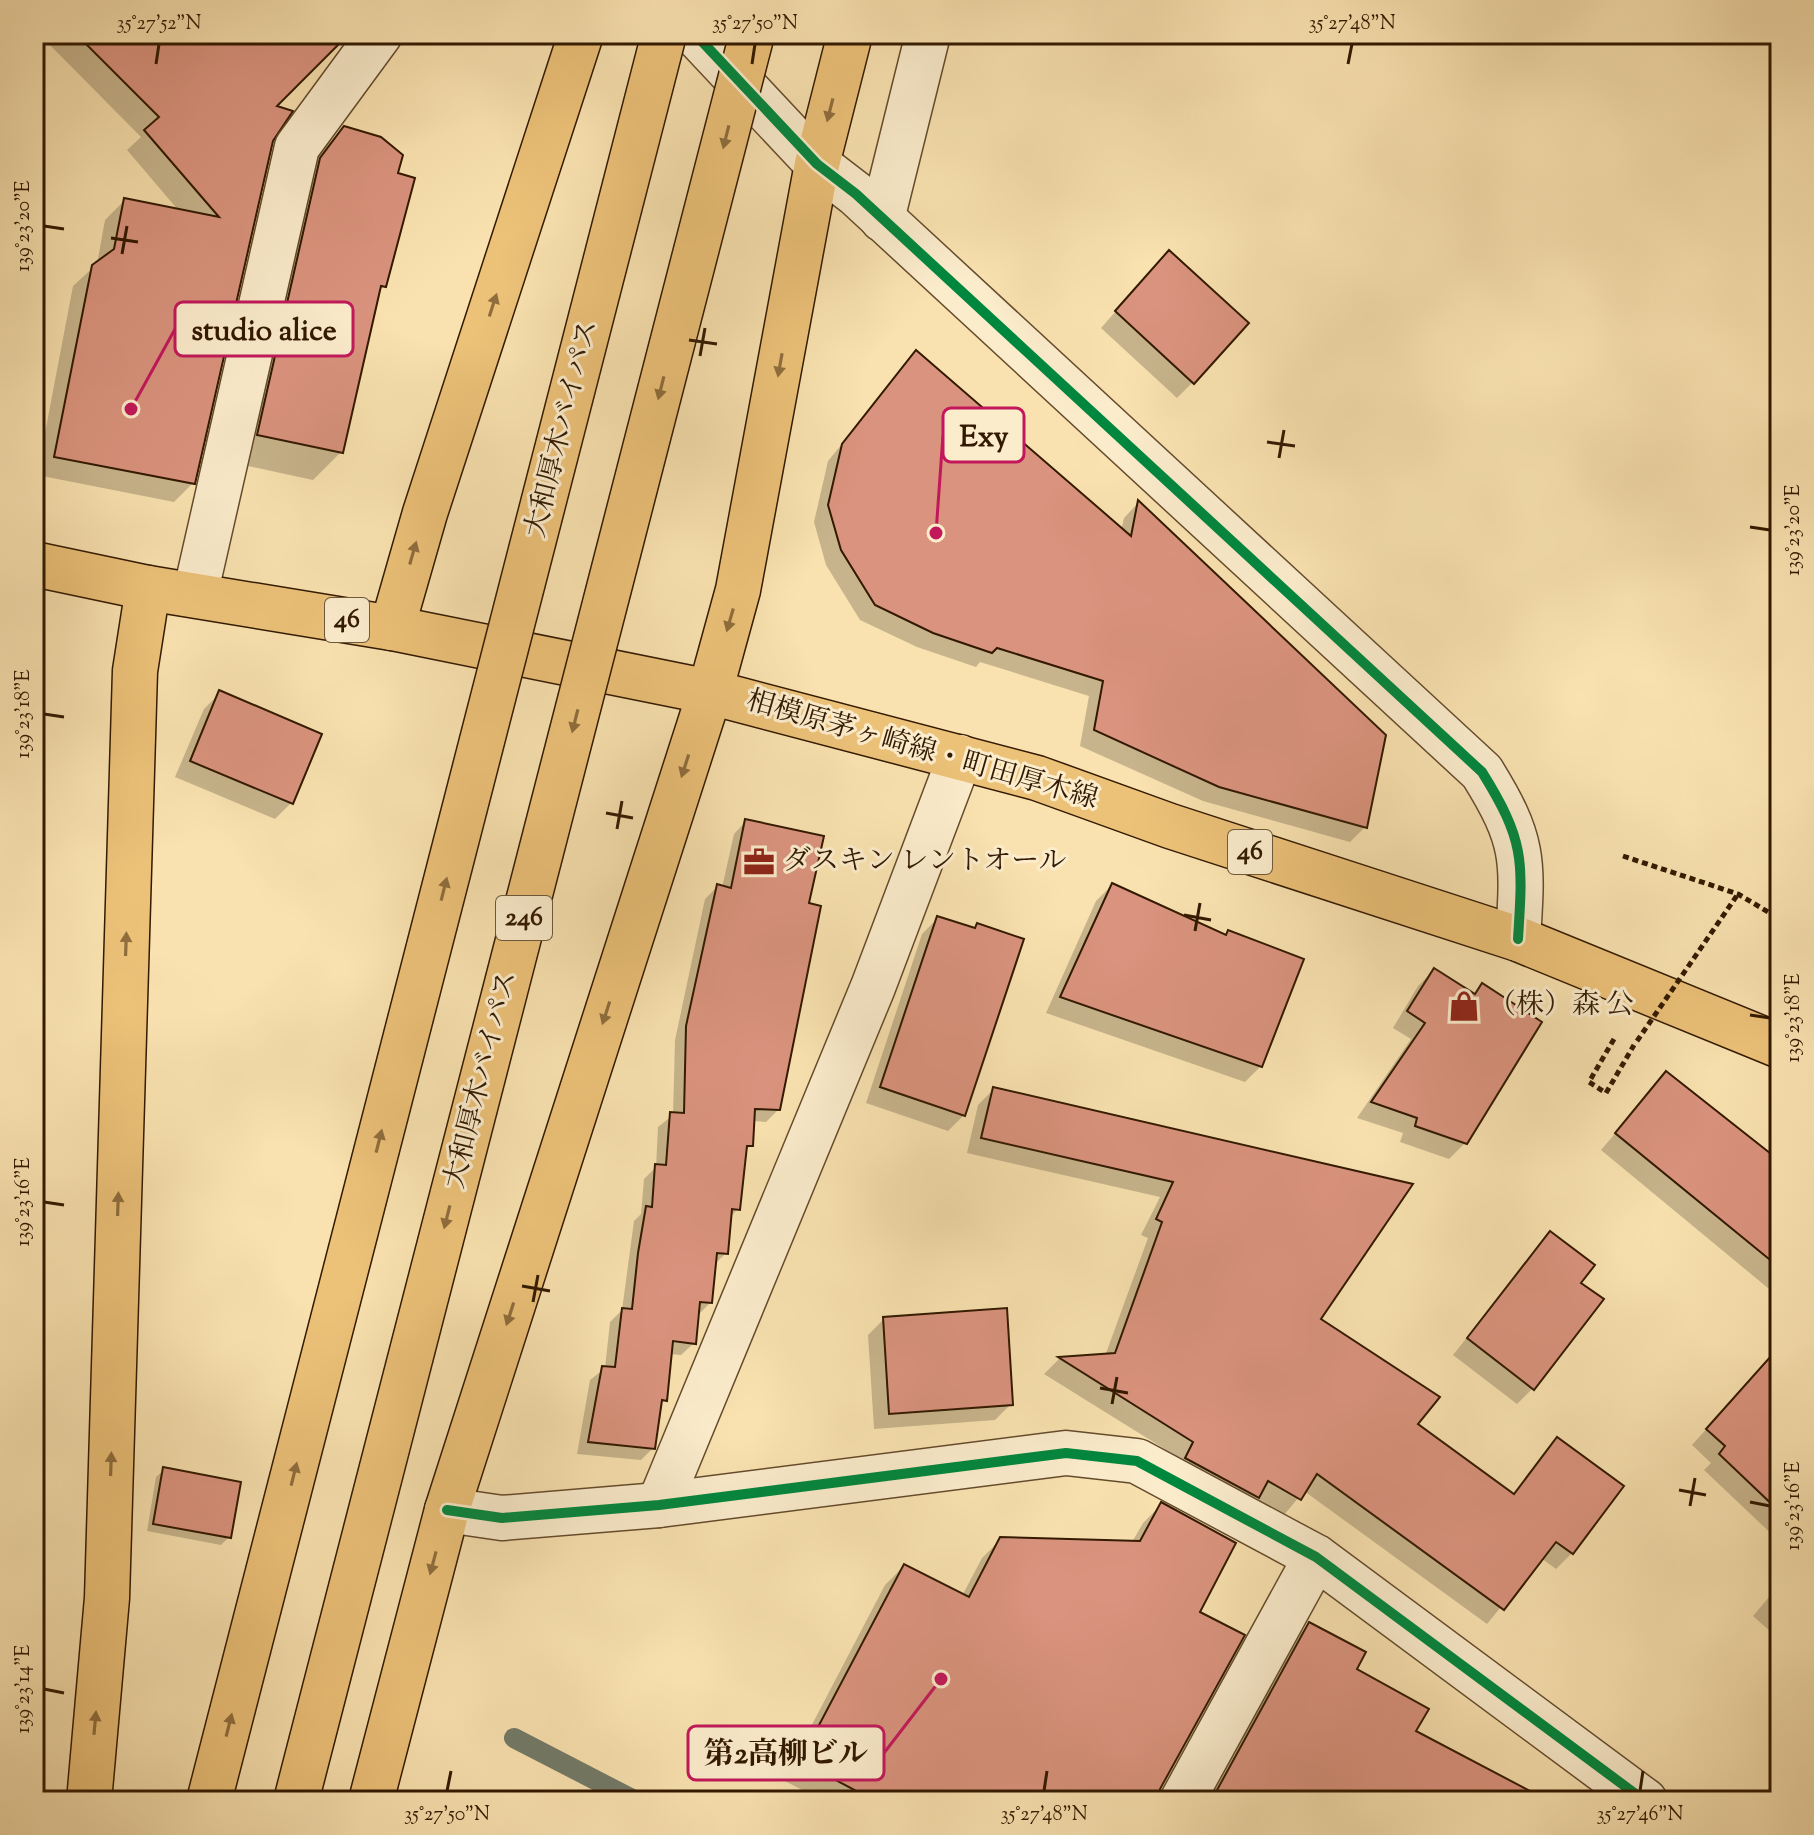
<svg xmlns="http://www.w3.org/2000/svg" width="1814" height="1835" viewBox="0 0 1814 1835" font-family="'Sorts Mill Goudy','Noto Serif JP',serif">
<style>
.green{fill:#c1c288;stroke:#7a6e44;stroke-width:2}
.shadow{fill:#0003}
.lines{fill:none;stroke-linecap:round;stroke-linejoin:round}
.stream{stroke:#737b69;stroke-width:20}
.building{fill:#da937e;stroke:#321900;stroke-width:2}
.minor-casing{stroke:#644b2c;stroke-width:47}
.major-casing{stroke:#321900;stroke-width:47}
.highway-casing{stroke:#321900;stroke-width:47}
.path{stroke:#321900;stroke-width:5;stroke-dasharray:6 4;stroke-linecap:butt}
.minor{stroke:#fbeccc;stroke-width:44}
.major{stroke:#ecc178;stroke-width:44}
.highway{stroke:#ecc178;stroke-width:44}
.highway-bridge-casing{stroke:#321900;stroke-width:47;stroke-linecap:butt}
.path-bridge{stroke:#321900;stroke-width:5;stroke-dasharray:6 4;stroke-linecap:butt}
.highway-bridge{stroke:#ecc178;stroke-width:44}
.cycleway-casing{stroke:#fbeccc;stroke-width:15}
.cycleway{stroke:#00873e;stroke-width:10}
.oneway{fill:#8f6d3c}
.ticks{fill:none;stroke:#321900;stroke-width:3}
.labels{text-anchor:middle;dominant-baseline:central;stroke-width:6;stroke-linejoin:round;paint-order:stroke}
.shield{fill:#fbeccc;stroke:#6e583d;stroke-width:2}
.shield-label{font-size:26px;font-weight:bold;fill:#321900}
.street-label{font-size:28px;fill:#321900;stroke:#fbeccc}
.poi-label{font-size:28px;fill:#321900;stroke:#fbeccc;text-anchor:start}
.leader{fill:none;stroke:#c2185b;stroke-width:3}
.callout-dot{fill:#c2185b;stroke:#fbeccc;stroke-width:3}
.callout{fill:#fbeccc;stroke:#c2185b;stroke-width:3}
.callout-label{font-size:30px;text-anchor:middle;font-weight:bold;fill:#321900}
.neatline{fill:none;stroke:#321900;stroke-width:3}
.ticks-label{font-size:20px;text-anchor:middle;fill:#321900}
</style>
<rect width="100%" height="100%" fill="#f9e2b0"/>
<filter id="stains"><feTurbulence type="fractalNoise" baseFrequency=".0025" numOctaves="4"/><feColorMatrix values="0 0 0 0 .2 0 0 0 0 .09 0 0 0 0 .02 0 0 0 .5 -.17"/></filter>
<radialGradient id="worn" r=".72"><stop offset=".6" stop-color="#630" stop-opacity="0"/><stop offset="1" stop-color="#630" stop-opacity=".3"/></radialGradient>
<path class="green" d="M34,818L44,1304L34,1595Z"/>
<g class="shadow">
<path d="M39,34H343L274,107L271,141L193,483L174,502L37,475L73,286L97,264L105,220L124,201L179,211L127,150L141,137Z"/>
<path d="M344,128L395,174L384,286L377,293L341,452L313,480L230,462L316,156Z"/>
<path d="M1153,269L1193,382L1177,398L1101,328Z"/>
<path d="M916,353L1121,531L1124,518L1138,503L1365,827L1350,842L1203,801L1080,746L1089,696L980,662L976,667L917,647L860,620L826,565L814,522L828,461Z"/>
<path d="M220,693L320,735L291,803L275,819L175,777L204,709Z"/>
<path d="M746,821L806,905L778,1110L766,1122L753,1121L751,1145L744,1152L738,1209L729,1218L726,1253L714,1265L710,1303L698,1315L694,1343L681,1355L670,1354L665,1400L659,1406L653,1448L641,1460L577,1454L590,1380L605,1368L610,1322L622,1310L634,1221L641,1214L644,1179L656,1167L658,1127L673,1115L675,1040L705,899L717,887L722,888L734,834Z"/>
<path d="M1112,885L1224,937L1229,932L1261,1066L1245,1082L1046,1013L1096,901Z"/>
<path d="M938,918L964,1115L948,1131L866,1103L922,934Z"/>
<path d="M1434,970L1473,995L1482,986L1496,1091L1499,1093L1465,1143L1449,1159L1400,1142L1403,1133L1357,1118L1411,1039L1393,1028L1418,986Z"/>
<path d="M1666,1074L1780,1184V1298L1601,1150Z"/>
<path d="M994,1089L1409,1185L1318,1319L1416,1424L1512,1495L1557,1439L1621,1486L1572,1553L1556,1569L1541,1558L1487,1624L1304,1491L1284,1515L1256,1498L1242,1513L1170,1474L1179,1458L1044,1374L1059,1359L1105,1356L1148,1238L1141,1235L1160,1197L967,1153L978,1105Z"/>
<path d="M1550,1233L1578,1283L1533,1388L1517,1404L1453,1355Z"/>
<path d="M884,1319L1011,1404L995,1420L874,1429L868,1335Z"/>
<path d="M1780,1347V1542L1704,1470L1711,1463L1692,1445Z"/>
<path d="M164,1470L229,1537L221,1545L147,1531L156,1477Z"/>
<path d="M1161,1505L1198,1612L1155,1801H823L783,1780L885,1585L904,1566L962,1596L982,1558L1001,1539L1132,1542L1143,1523Z"/>
<path d="M1780,1584V1640L1753,1616Z"/>
<path d="M1309,1624L1414,1732L1511,1801H1204L1291,1643Z"/>
</g>
<g class="lines">
<path class="stream" d="M514,1738L636,1801"/>
</g>
<g class="building">
<path d="M76,34H349L277,106L293,111L273,141L195,484L54,457L92,265L114,249L124,198L219,217L144,130L159,117Z"/>
<path d="M344,126L381,137L403,155L398,173L415,178L386,287L381,286L343,453L257,435L320,158Z"/>
<path d="M1169,250L1249,323L1194,384L1115,311Z"/>
<path d="M916,350L1131,536L1138,500L1386,735L1367,828L1219,787L1094,730L1103,681L997,648L992,653L933,633L875,605L841,550L828,505L842,444Z"/>
<path d="M219,690L322,734L293,804L190,761Z"/>
<path d="M745,819L824,836L809,903L821,906L780,1110L755,1109L753,1146H747L740,1210L732,1209L728,1254L717,1253L712,1303L700,1302L696,1344L673,1341L667,1401L662,1400L655,1449L588,1442L602,1366L615,1367L622,1308L632,1309L638,1253L646,1206L652,1207L655,1164L666,1165L670,1112L684,1113L686,1026L717,884L731,888Z"/>
<path d="M1112,883L1226,935L1228,930L1304,959L1262,1067L1060,997Z"/>
<path d="M937,916L975,928L977,923L1024,939L965,1116L880,1087Z"/>
<path d="M1434,968L1475,994L1482,983L1542,1022L1467,1144L1415,1126L1417,1118L1371,1102L1425,1023L1407,1011Z"/>
<path d="M1666,1071L1780,1161V1268L1615,1133Z"/>
<path d="M993,1087L1413,1184L1321,1319L1440,1397L1418,1424L1514,1494L1557,1437L1624,1486L1573,1554L1556,1542L1504,1610L1317,1474L1301,1500L1268,1481L1259,1498L1185,1458L1193,1442L1058,1357L1115,1353L1162,1222L1156,1219L1173,1182L981,1138Z"/>
<path d="M1550,1231L1595,1265L1581,1283L1604,1299L1534,1390L1467,1338Z"/>
<path d="M1007,1308L1013,1405L889,1414L883,1317Z"/>
<path d="M1780,1346V1512L1719,1454L1725,1446L1706,1429Z"/>
<path d="M163,1467L241,1482L231,1538L153,1524Z"/>
<path d="M1161,1502L1236,1543L1200,1612L1245,1635L1160,1789L1157,1801H875L800,1761L904,1564L969,1597L1000,1537L1140,1541Z"/>
<path d="M1309,1622L1366,1652L1357,1669L1429,1709L1416,1731L1549,1801H1211Z"/>
</g>
<g class="lines">
<defs>
<g id="minor">
<path d="M695,34L817,164L856,194L1482,772C1525,841 1523,860 1518,939"/>
<path d="M882,219L928,34"/>
<path d="M195,595L297,147L380,34"/>
<path d="M659,1505L873,987L960,757"/>
<path d="M447,1510L502,1518L659,1505L1066,1453L1137,1461L1316,1557L1645,1801"/>
<path d="M1182,1801L1316,1557"/>
</g>
<path id="major" d="M34,564L148,588L392,628L710,692L1037,778L1170,826L1518,939L1780,1046"/>
<g id="highway">
<path d="M392,628L425,513L581,34"/>
<path d="M89,1801L107,1598L135,671L148,588"/>
<path d="M371,1801L447,1510L710,692L738,590L817,164L850,34"/>
</g>
</defs>
<use href="#minor" class="minor-casing"/>
<use href="#major" class="major-casing"/>
<use href="#highway" class="highway-casing"/>
<g class="path">
<path d="M1623,856L1738,894L1780,919"/>
<path d="M1614,1039L1589,1082L1606,1093L1634,1045"/>
</g>
<use href="#minor" class="minor"/>
<use href="#major" class="major"/>
<use href="#highway" class="highway"/>
<defs>
<g id="highway-bridge">
<path d="M209,1801L664,34"/>
<path d="M296,1801L752,34"/>
</g>
</defs>
<use href="#highway-bridge" class="highway-bridge-casing"/>
<path class="path-bridge" d="M1637,1041L1738,894"/>
<use href="#highway-bridge" class="highway-bridge"/>
<defs>
<g id="cycleway">
<path d="M695,34L817,164L856,194L1482,772C1525,841 1523,860 1518,939"/>
<path d="M447,1510L502,1518L659,1505L1066,1453L1137,1461L1316,1557L1645,1801"/>
</g>
</defs>
<use href="#cycleway" class="cycleway-casing"/>
<use href="#cycleway" class="cycleway"/>
</g>
<defs><path id="oneway-solid" d="M-6-.8H1V-3.2L6.5 0L1 3.2V.8H-6Z" transform="scale(2)"/></defs>
<g class="oneway">
<use href="#oneway-solid" transform="translate(830 110) rotate(104)"/>
<use href="#oneway-solid" transform="translate(726 137) rotate(104)"/>
<use href="#oneway-solid" transform="translate(493 305) rotate(-72)"/>
<use href="#oneway-solid" transform="translate(780 365) rotate(100)"/>
<use href="#oneway-solid" transform="translate(661 388) rotate(104)"/>
<use href="#oneway-solid" transform="translate(413 553) rotate(-74)"/>
<use href="#oneway-solid" transform="translate(730 620) rotate(106)"/>
<use href="#oneway-solid" transform="translate(575 721) rotate(104)"/>
<use href="#oneway-solid" transform="translate(685 766) rotate(108)"/>
<use href="#oneway-solid" transform="translate(444 889) rotate(-76)"/>
<use href="#oneway-solid" transform="translate(126 944) rotate(-88)"/>
<use href="#oneway-solid" transform="translate(606 1013) rotate(108)"/>
<use href="#oneway-solid" transform="translate(379 1141) rotate(-76)"/>
<use href="#oneway-solid" transform="translate(118 1204) rotate(-88)"/>
<use href="#oneway-solid" transform="translate(447 1217) rotate(104)"/>
<use href="#oneway-solid" transform="translate(510 1314) rotate(108)"/>
<use href="#oneway-solid" transform="translate(111 1464) rotate(-88)"/>
<use href="#oneway-solid" transform="translate(294 1474) rotate(-76)"/>
<use href="#oneway-solid" transform="translate(433 1563) rotate(105)"/>
<use href="#oneway-solid" transform="translate(95 1723) rotate(-85)"/>
<use href="#oneway-solid" transform="translate(229 1725) rotate(-76)"/>
</g>
<path class="ticks" d="M156,64L159,44M752,64L755,44M1348,64L1352,44M44,226L64,229M111,238L138,242M122,254L127,226M689,340L717,344M700,356L705,328M1267,442L1295,446M1279,458L1284,430M1750,527L1770,530M44,714L64,717M606,813L633,818M617,829L622,801M1184,915L1211,920M1195,931L1200,903M1750,1015L1770,1018M44,1202L64,1205M522,1286L550,1291M533,1302L538,1275M1100,1388L1128,1393M1112,1404L1117,1377M1679,1490L1706,1495M1750,1502L1770,1506M1690,1506L1695,1478M44,1689L64,1693M447,1791L451,1771M1044,1791L1047,1771M1640,1791L1643,1771"/>
<defs>
<symbol id="office-bare" viewBox="-9 -9 18 18"><path d="M-6-3h4V-5.5h4V-3h4V5H-6ZM-1-4.5V-3h2v-1.5ZM-6 0V1H6V0Z" fill="#8f2418" stroke="#fbeccc" stroke-width="2.5" paint-order="stroke"/></symbol>
<symbol id="shop-bare" viewBox="-9 -9 18 18"><path d="M-5-2.5h2.3a2.7 3.5 0 0 1 5.4 0H5L5.5 6h-11ZM-1.5-2.5h3a1.5 2.3 0 0 0-3 0Z" fill="#8f2418" stroke="#fbeccc" stroke-width="2.5" paint-order="stroke"/></symbol>
</defs>
<g fill-rule="evenodd">
<use href="#office-bare" x="737" y="840" width="44" height="44"/>
<use href="#shop-bare" x="1442" y="984" width="44" height="44"/>
</g>
<g class="labels">
<g class="shield">
<rect x="325" y="598" width="44" height="44" rx="6"/>
<rect x="1228" y="830" width="44" height="44" rx="6"/>
<rect x="496" y="896" width="56" height="44" rx="6"/>
</g>
<g class="shield-label">
<text x="347" y="620">46</text>
<text x="1250" y="852">46</text>
<text x="524" y="918">246</text>
</g>
<g class="street-label">
<text transform="translate(563 429) rotate(-76)">大和厚木バイパス</text>
<text transform="translate(922 751) rotate(16)">相模原茅ヶ崎線・町田厚木線</text>
<text transform="translate(482 1080) rotate(-76)">大和厚木バイパス</text>
</g>
<g class="poi-label">
<text x="783" y="862">ダスキン レントオール</text>
<text x="1488" y="1006">（株）森 公</text>
</g>
</g>
<path class="leader" d="M131 409L175 329M936 533L943 435M941 1679L884 1753"/>
<g class="callout-dot">
<circle cx="131" cy="409" r="8"/>
<circle cx="936" cy="533" r="8"/>
<circle cx="941" cy="1679" r="8"/>
</g>
<g class="callout">
<rect x="175" y="302" width="178" height="54" rx="8"/>
<rect x="943" y="408" width="81" height="54" rx="8"/>
<rect x="688" y="1726" width="196" height="54" rx="8"/>
</g>
<g class="callout-label">
<text x="264" y="340">studio alice</text>
<text x="984" y="446">Exy</text>
<text x="786" y="1763">第2高柳ビル</text>
</g>
<rect width="1814" height="1835" fill="none" stroke="#f9e2b0" stroke-width="88"/>
<rect x="44" y="44" width="1726" height="1747" class="neatline"/>
<g class="ticks-label">
<text x="159" y="29">35°27'52"N</text>
<text x="755" y="29">35°27'50"N</text>
<text x="1352" y="29">35°27'48"N</text>
<text transform="translate(22 226) rotate(-90)" y="7">139°23'20"E</text>
<text transform="translate(1792 530) rotate(-90)" y="7">139°23'20"E</text>
<text transform="translate(22 714) rotate(-90)" y="7">139°23'18"E</text>
<text transform="translate(1792 1018) rotate(-90)" y="7">139°23'18"E</text>
<text transform="translate(22 1202) rotate(-90)" y="7">139°23'16"E</text>
<text transform="translate(1792 1506) rotate(-90)" y="7">139°23'16"E</text>
<text transform="translate(22 1689) rotate(-90)" y="7">139°23'14"E</text>
<text x="447" y="1820">35°27'50"N</text>
<text x="1044" y="1820">35°27'48"N</text>
<text x="1640" y="1820">35°27'46"N</text>
</g>
<rect width="100%" height="100%" filter="url(#stains)"/>
<rect width="100%" height="100%" fill="url(#worn)"/>
</svg>
